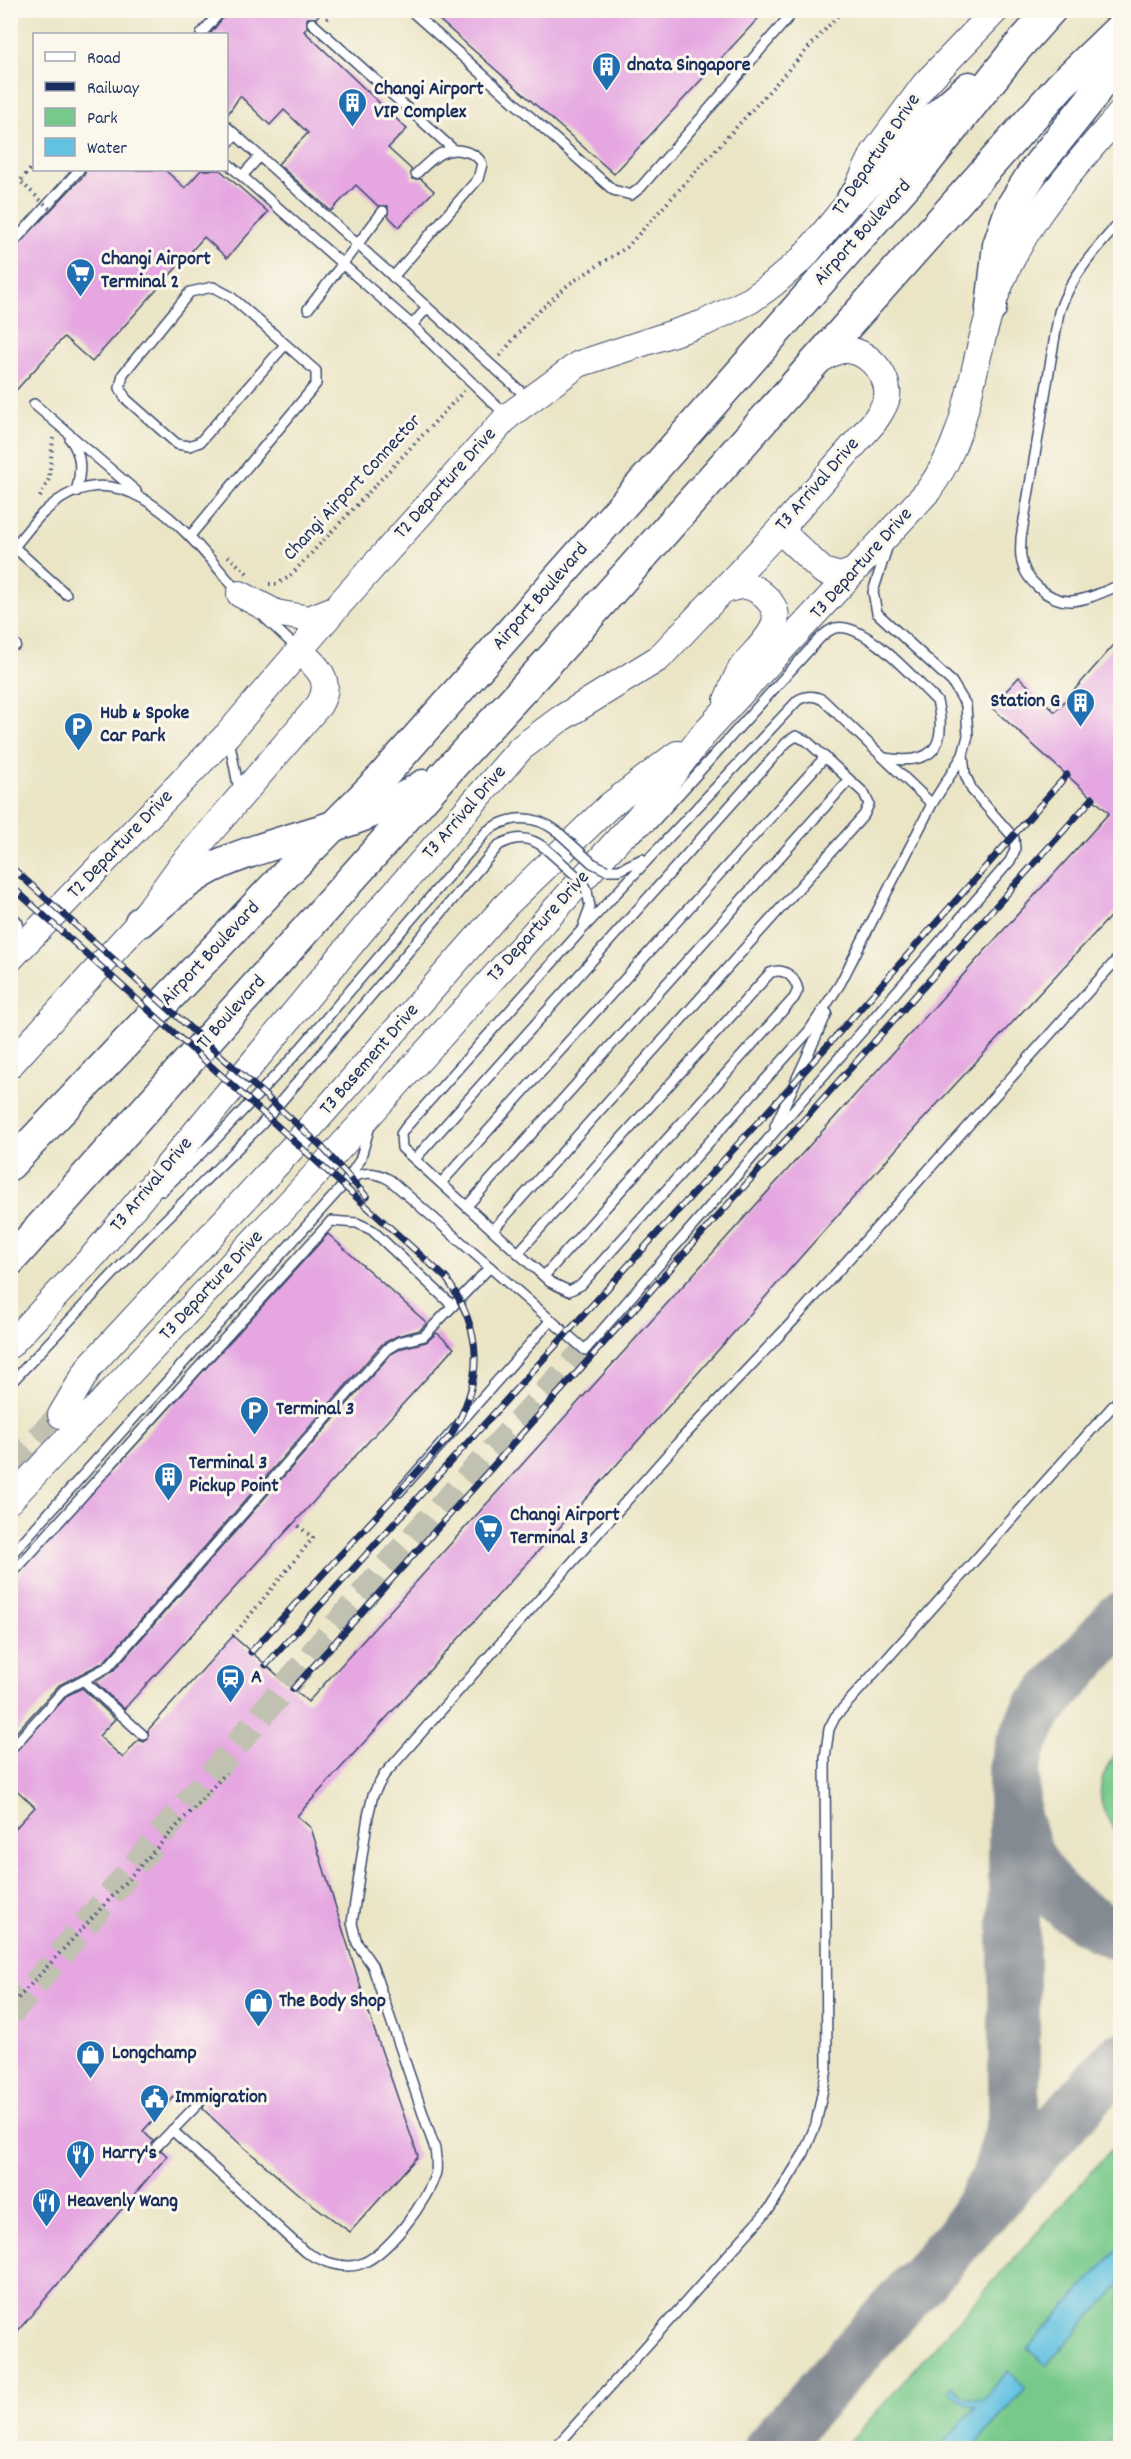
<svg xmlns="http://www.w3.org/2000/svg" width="1131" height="2459" viewBox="0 0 1131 2459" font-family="Dekko,sans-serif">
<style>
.green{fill:#77c98b;stroke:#497c74;stroke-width:1.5}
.water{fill:#63c2e1;stroke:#3f78a0;stroke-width:1.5}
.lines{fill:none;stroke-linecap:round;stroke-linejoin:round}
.taxiway{stroke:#838a92;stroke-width:52}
.building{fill:#e5a6e1}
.secondary-tunnel{stroke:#c1c1b1;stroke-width:26;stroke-dasharray:26 13;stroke-linecap:butt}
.service-casing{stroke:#3a4a6e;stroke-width:12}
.secondary-casing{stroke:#3a4a6e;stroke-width:28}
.trunk-casing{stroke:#3a4a6e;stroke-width:33}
.path{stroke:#3a4a6e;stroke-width:4;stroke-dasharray:1.5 4.5;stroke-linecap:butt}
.service{stroke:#fff;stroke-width:9}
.secondary{stroke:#fff;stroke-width:26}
.trunk{stroke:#fff;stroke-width:30}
.rail-casing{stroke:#1b2f5e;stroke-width:7}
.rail{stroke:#fbf7ec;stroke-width:4.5;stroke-dasharray:14;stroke-linecap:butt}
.service-bridge-casing{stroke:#3a4a6e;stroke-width:12;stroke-linecap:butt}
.path-bridge{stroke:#3a4a6e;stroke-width:4;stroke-dasharray:1.5 4.5;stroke-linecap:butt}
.service-bridge{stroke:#fff;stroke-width:9}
.labels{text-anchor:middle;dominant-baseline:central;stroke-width:6;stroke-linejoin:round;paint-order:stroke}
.poi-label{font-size:20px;font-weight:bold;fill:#1b2f5e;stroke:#fbf7ec;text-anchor:start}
.street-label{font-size:20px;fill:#1b2f5e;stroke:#fbf7ec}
</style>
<rect width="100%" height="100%" fill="#fbf7ec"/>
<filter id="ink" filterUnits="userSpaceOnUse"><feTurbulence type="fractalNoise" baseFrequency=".0167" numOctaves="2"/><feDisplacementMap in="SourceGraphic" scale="12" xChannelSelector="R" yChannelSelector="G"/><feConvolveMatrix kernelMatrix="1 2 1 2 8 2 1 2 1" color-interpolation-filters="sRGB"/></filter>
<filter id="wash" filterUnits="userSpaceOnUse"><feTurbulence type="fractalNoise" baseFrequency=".008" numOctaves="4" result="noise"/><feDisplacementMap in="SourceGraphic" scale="24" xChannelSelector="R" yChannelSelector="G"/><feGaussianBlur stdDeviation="1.35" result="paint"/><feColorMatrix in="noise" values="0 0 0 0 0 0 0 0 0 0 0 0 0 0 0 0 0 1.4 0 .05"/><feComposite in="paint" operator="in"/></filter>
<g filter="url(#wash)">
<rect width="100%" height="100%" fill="#ebe5c6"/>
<g class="green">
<path d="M1120,1749V1837C1095,1806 1093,1780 1120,1749Z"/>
<path d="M1120,2140V2246L1028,2348L1046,2365L1120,2284V2429L1102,2448H972L1026,2388L1008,2371L982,2400L966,2398L952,2387L970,2405L976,2406L938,2448H844Z"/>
</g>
<g class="water">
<path d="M1120,2246V2284L1046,2365L1028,2348Z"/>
<path d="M1008,2371L1026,2388L972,2448H938L976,2407L964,2402L949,2390L952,2386L966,2398L982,2400Z"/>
</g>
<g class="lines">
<g class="taxiway">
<path d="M1019,1829C1033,1882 1071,1916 1120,1935"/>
<path d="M964,2232L997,2178L1014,2119V1770L1021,1745L1038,1710L1120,1618"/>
<path d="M770,2448L1120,2059"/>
</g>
</g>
<g id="blocks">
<g class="building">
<path d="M229,10H324L316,18H307V28L304,31L407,129L388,148L411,169L412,179H421L434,191L399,227L388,216V206H378L356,185L331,211L278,164L308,133L284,110L270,125L240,96L226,117V34H210Z"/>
<path d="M428,10H766L614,174Z"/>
<path d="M86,170H165L185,188L201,170H220L268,212L227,258L204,237L92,362L64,337L10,397V253L84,175Z"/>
<path d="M1120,638V906L916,1127L611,1471L297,1816L311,1828L374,2029L418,2156L350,2232L297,2193L239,2143L203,2109L205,2103L202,2099L193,2100L181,2089L143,2131L153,2141L152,2150L162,2151L167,2156L10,2340V1834L35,1807L10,1784V1757L68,1695L82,1688L115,1719L99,1736L123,1758L138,1740L144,1742L148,1739V1730L233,1636L308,1702L1109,813L991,707L1019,677L1055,712Z"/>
<path d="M328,1234L427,1323L420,1330L397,1336L382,1344L104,1662L59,1685L10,1739V1583Z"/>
<path d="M437,1333L454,1348L124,1709L95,1682L113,1671L391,1354L402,1348L426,1342Z"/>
</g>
</g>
</g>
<g filter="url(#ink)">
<use href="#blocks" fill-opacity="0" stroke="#3a4a6e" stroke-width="1.5"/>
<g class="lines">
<g class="secondary-tunnel">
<path d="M10,1466L61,1415"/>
<path d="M10,2014L384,1569L585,1350"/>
</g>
<defs>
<g id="service">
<path d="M410,10L613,190L631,195L641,187L795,10"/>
<path d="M312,23L453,149"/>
<path d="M201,34L222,10"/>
<path d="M226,126L528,398"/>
<path d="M226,145L236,135"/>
<path d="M226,162L412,325L507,416"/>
<path d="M242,176L260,156"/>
<path d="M1120,222C1095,250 1071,276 1059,312L1021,538C1021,545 1020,551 1021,557C1023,579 1049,602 1071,601C1088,600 1105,591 1120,585"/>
<path d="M10,246L79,170"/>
<path d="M393,277L478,179L482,164C479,157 474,154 467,152C444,144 431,160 416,174"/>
<path d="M308,309L383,211"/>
<path d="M412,325L427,308"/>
<path d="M34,404L136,491"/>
<path d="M70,439C83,456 81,472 76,492"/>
<path d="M190,536L316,384V371L230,296L213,287L190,292L123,374L120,388L126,399L177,444L189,446L200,442L285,345"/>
<path d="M14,547L66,594"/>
<path d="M887,548L873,592L877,613L952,682L966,705L968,736L963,755L932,804L840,984L809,1031L581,1285L569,1291L550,1282L402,1148L401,1134L406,1127L579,933L798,700C807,695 814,695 823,700L932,804"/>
<path d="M10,551C22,539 31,524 43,513C121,438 192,539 240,594"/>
<path d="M265,618L299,650"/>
<path d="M10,640L16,645"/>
<path d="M229,739L239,790"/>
<path d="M629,841L651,825L819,639C824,634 829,630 835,628C865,621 916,681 937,701C948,748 932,766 884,758"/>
<path d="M606,870H619L642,859"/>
<path d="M10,913L18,923L17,941"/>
<path d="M584,923L590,907L587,891"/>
<path d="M775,1126L827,1013"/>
<path d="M415,1159L787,742L796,736L807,741L864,793L869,804L864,815L493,1230"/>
<path d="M347,1180L360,1160L370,1126"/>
<path d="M441,1183L825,757"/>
<path d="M162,1191L217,1138L293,1057L487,831C510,815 535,814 558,832"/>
<path d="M467,1206L849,780"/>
<path d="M518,1253L770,973C783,967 795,976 798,990L794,998L544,1276"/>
<path d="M10,1384L146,1239L261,1125L499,845C516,836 529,836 545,848"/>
<path d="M399,1492L551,1320"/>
<path d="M10,1556L347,1181C362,1171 374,1171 390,1180L585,1350L1010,861L1015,850L1014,838L972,790L965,774L963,755"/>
<path d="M10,1576L331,1221L357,1223L372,1230L453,1306"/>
<path d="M83,1680L143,1735"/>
<path d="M10,1750L64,1690L108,1667L387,1349L399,1342L424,1336L490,1267"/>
<path d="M172,2130L305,2252C321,2260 339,2269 357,2265C386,2258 429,2199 436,2172C437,2165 436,2156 435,2149L372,1965L357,1943L352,1923L368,1816L373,1795L384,1775L683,1437L794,1320L1120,956"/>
<path d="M157,2146L198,2104"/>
<path d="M555,2448L770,2208L804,2153L816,2124L827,2069L825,1758L829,1729L835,1717L1120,1398"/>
</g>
<g id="secondary">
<path d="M785,524L787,537L823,571L840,576L854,571"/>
<path d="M724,591C738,585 750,583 762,594C795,621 760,644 743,666C736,676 732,689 727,700"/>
<path d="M240,594L276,613L309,619L334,609"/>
<path d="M10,959L228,734L335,609L508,416L579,364L704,323L751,300L773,284L802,259L852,199L874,153L925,84L996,10"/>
<path d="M10,1065L140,922L180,867L319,705C334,680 317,667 299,650"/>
<path d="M10,1345L95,1254L370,921L521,748L560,719L659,658L785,524L874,422C879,414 885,407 887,397C890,375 866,348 843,350C833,351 825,357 817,362"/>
<path d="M61,1415L90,1366L292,1148L506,905L609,806L677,754"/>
<path d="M10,1500L306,1185L646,809L706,731L928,491C971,432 969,371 992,306C1019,226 1067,176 1120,114"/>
</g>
<g id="trunk">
<path d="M852,199L928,123L969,87"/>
<path d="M991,308L998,245L1011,207L1035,169L1090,100L1120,52"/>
<path d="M140,922C165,900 191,876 222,863C288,834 363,827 423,785"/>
<path d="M10,1165L282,878L383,776L929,159L1016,49L1051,10"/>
<path d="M10,1261L453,765L571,637L1061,85L1120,28"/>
</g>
</defs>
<use href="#service" class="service-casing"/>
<use href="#secondary" class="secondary-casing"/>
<use href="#trunk" class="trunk-casing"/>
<g class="path">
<path d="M327,19L334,10"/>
<path d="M500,356L530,319L569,284L627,247L843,10"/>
<path d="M40,497L49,479L53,438"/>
<path d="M228,556L247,573"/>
<path d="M269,584H277L289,577L464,391"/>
<path d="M233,1636L313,1538L295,1523"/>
<path d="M10,2007L226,1773"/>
</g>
<use href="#service" class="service"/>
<use href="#secondary" class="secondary"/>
<use href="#trunk" class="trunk"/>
<defs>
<g id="rail">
<path d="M10,866L320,1145L367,1197"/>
<path d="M10,885L446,1278C484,1332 484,1379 451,1435L251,1652"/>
<path d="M266,1665L828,1045L1067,775"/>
<path d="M293,1689L1093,798"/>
</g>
</defs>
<use href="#rail" class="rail-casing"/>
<use href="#rail" class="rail"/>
<defs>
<g id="service-bridge">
<path d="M558,832L592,863L606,870"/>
<path d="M545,848L580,879L587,891"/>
</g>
</defs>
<use href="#service-bridge" class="service-bridge-casing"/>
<g class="path-bridge">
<path d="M213,10L220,18"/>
<path d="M34,165L20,181L50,209"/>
</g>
<use href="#service-bridge" class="service-bridge"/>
</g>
</g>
<defs>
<symbol id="building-pin" viewBox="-11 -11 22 30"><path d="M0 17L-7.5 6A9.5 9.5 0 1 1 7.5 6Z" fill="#1f6fb2" stroke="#fbf7ec"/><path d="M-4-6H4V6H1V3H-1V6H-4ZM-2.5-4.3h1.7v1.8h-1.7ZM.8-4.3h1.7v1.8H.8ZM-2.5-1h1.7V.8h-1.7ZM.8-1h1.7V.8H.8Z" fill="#fff"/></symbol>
<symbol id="supermarket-pin" viewBox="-11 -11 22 30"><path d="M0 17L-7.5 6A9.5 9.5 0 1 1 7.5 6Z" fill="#1f6fb2" stroke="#fbf7ec"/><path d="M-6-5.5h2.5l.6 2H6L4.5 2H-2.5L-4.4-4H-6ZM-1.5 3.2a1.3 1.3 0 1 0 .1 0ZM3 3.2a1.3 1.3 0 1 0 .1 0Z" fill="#fff"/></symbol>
<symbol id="parking-pin" viewBox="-11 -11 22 30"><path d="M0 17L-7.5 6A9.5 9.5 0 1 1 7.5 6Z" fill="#1f6fb2" stroke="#fbf7ec"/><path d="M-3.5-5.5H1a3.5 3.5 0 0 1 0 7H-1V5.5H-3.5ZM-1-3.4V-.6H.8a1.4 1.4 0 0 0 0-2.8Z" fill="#fff"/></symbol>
<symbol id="station-pin" viewBox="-11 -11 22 30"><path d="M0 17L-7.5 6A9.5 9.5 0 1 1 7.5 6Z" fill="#1f6fb2" stroke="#fbf7ec"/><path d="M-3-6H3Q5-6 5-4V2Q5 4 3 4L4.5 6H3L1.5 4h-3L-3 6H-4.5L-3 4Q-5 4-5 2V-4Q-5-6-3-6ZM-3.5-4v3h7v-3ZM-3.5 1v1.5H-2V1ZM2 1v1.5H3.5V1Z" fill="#fff"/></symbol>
<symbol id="shop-pin" viewBox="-11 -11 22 30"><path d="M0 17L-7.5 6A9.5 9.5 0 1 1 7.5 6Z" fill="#1f6fb2" stroke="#fbf7ec"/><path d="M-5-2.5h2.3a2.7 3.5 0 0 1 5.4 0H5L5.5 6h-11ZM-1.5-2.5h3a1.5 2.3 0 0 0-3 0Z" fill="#fff"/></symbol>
<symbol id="civic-pin" viewBox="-11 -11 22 30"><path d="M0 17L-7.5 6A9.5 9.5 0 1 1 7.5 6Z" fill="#1f6fb2" stroke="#fbf7ec"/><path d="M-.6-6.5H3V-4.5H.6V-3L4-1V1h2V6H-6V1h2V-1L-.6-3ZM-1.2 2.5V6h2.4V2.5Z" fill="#fff"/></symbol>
<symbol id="restaurant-pin" viewBox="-11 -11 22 30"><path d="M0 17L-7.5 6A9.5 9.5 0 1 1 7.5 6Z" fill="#1f6fb2" stroke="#fbf7ec"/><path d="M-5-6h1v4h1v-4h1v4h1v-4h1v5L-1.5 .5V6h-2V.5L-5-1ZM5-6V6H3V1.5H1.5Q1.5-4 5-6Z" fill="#fff"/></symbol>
</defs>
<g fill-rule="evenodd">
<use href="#building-pin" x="590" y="50" width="33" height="45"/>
<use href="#building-pin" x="336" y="86" width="33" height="45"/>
<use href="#supermarket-pin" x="64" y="256" width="33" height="45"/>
<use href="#building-pin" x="1064" y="686" width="33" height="45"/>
<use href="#parking-pin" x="62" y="710" width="33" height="45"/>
<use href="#parking-pin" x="238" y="1394" width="33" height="45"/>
<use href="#building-pin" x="152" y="1460" width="33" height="45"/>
<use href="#supermarket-pin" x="472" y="1512" width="33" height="45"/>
<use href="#station-pin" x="214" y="1662" width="33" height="45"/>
<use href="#shop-pin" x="242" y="1986" width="33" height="45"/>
<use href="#shop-pin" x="74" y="2038" width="33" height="45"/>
<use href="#civic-pin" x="138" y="2082" width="33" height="45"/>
<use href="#restaurant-pin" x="64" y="2138" width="33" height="45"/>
<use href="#restaurant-pin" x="30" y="2186" width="33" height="45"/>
</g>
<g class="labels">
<g class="poi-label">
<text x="627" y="66">dnata Singapore</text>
<text x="374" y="90">Changi Airport<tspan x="374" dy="23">VIP Complex</tspan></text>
<text x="101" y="260">Changi Airport<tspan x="101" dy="23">Terminal 2</tspan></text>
<text x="1060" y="702" text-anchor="end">Station G</text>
<text x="100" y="714">Hub &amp; Spoke<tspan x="100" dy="23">Car Park</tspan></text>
<text x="276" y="1410">Terminal 3</text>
<text x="189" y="1464">Terminal 3<tspan x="189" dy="23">Pickup Point</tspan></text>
<text x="510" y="1516">Changi Airport<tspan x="510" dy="23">Terminal 3</tspan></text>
<text x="251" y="1678">A</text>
<text x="279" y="2002">The Body Shop</text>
<text x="112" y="2054">Longchamp</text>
<text x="175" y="2098">Immigration</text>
<text x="102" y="2154">Harry's</text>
<text x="67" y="2202">Heavenly Wang</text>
</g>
<g class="street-label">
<text transform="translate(877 155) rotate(-56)">T2 Departure Drive</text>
<text transform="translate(863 233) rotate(-48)">Airport Boulevard</text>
<text transform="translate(446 484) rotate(-48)">T2 Departure Drive</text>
<text transform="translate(818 485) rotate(-49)">T3 Arrival Drive</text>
<text transform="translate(353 488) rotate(-47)">Changi Airport Connector</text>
<text transform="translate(862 564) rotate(-48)">T3 Departure Drive</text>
<text transform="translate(541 597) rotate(-49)">Airport Boulevard</text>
<text transform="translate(465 813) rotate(-49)">T3 Arrival Drive</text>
<text transform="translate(121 845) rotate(-46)">T2 Departure Drive</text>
<text transform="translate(539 927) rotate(-48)">T3 Departure Drive</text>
<text transform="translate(211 954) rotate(-47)">Airport Boulevard</text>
<text transform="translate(232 1013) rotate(-48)">T1 Boulevard</text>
<text transform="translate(370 1060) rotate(-49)">T3 Basement Drive</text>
<text transform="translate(152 1185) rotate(-50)">T3 Arrival Drive</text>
<text transform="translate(212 1286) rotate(-47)">T3 Departure Drive</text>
</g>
</g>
<rect width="1131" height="2459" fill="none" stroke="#fbf7ec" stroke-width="36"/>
<rect x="33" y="33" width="195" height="138" fill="#fbf7ec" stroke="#a1a7b3" stroke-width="1.5"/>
<rect x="45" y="52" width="30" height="9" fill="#ffffff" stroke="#a1a7b3" stroke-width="1.5"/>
<text x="87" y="63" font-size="18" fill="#1b2f5e">Road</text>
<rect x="45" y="82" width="30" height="9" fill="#1b2f5e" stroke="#a1a7b3" stroke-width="1.5"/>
<text x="87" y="93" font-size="18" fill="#1b2f5e">Railway</text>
<rect x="45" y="108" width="30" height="18" fill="#77c98b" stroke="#a1a7b3" stroke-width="1.5"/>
<text x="87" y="123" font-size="18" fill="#1b2f5e">Park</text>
<rect x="45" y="138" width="30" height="18" fill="#63c2e1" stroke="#a1a7b3" stroke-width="1.5"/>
<text x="87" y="153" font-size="18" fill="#1b2f5e">Water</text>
</svg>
